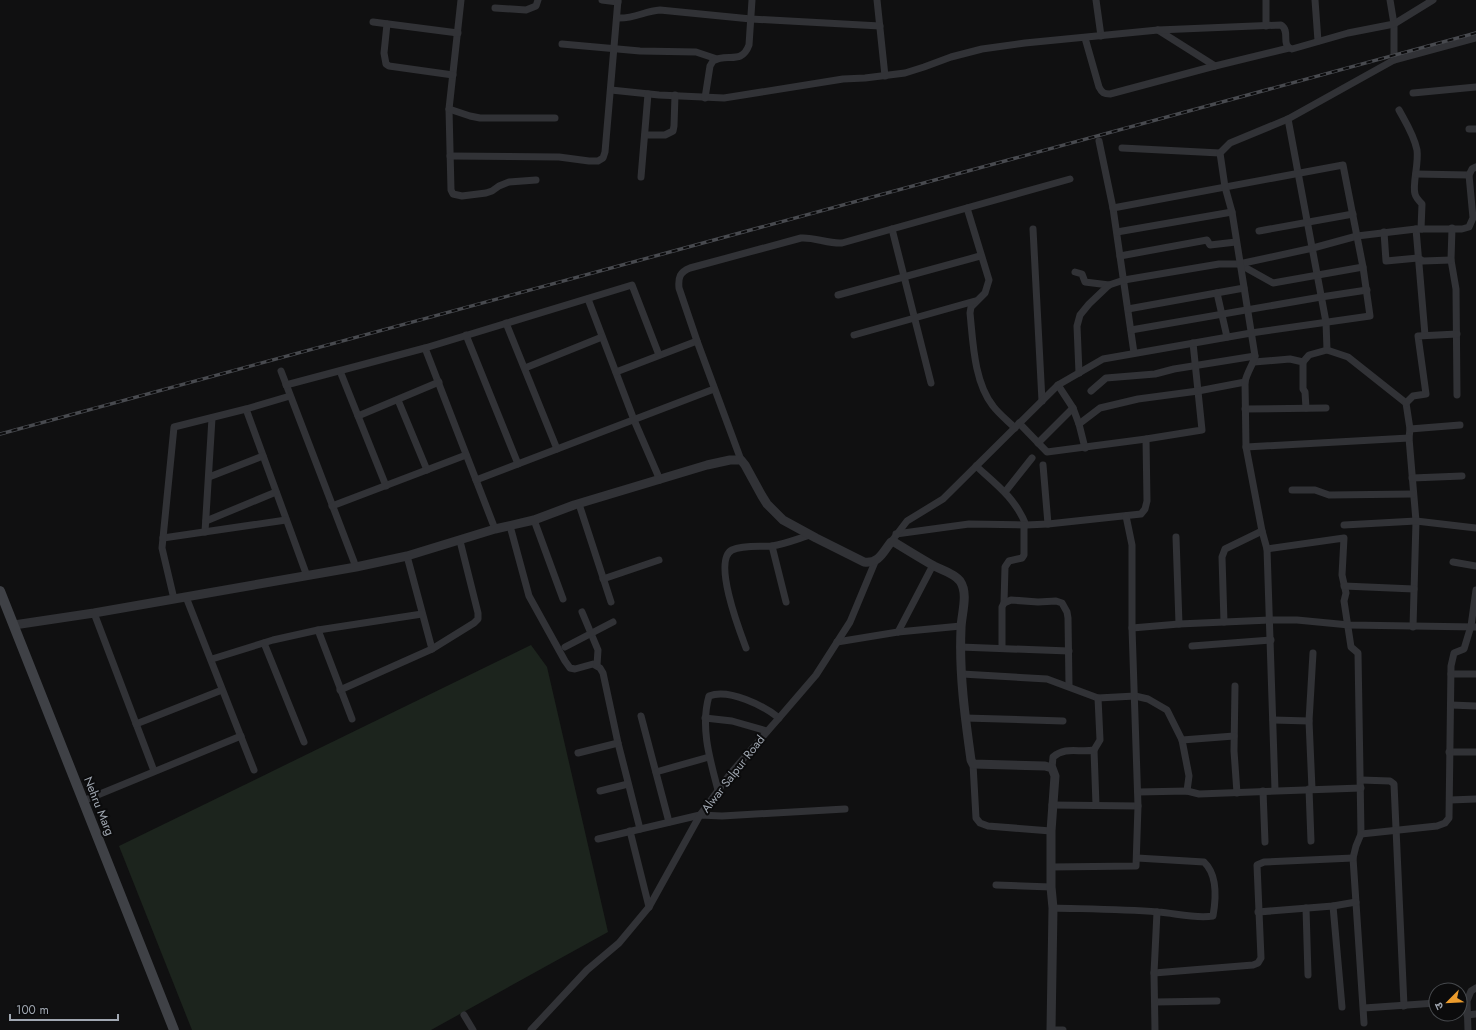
<svg xmlns="http://www.w3.org/2000/svg" width="1476" height="1030" viewBox="0 0 1476 1030" font-family="Jost,'Noto Sans Devanagari',sans-serif">
<style>
.green{fill:#1c241d}
.lines{fill:none;stroke-linecap:round;stroke-linejoin:round}
.minor{stroke:#313236;stroke-width:7}
.tertiary{stroke:#313236;stroke-width:9}
.secondary{stroke:#3f4146;stroke-width:10}
.rail-casing{stroke:#484a4f;stroke-width:3.5}
.rail{stroke:#0b0b0c;stroke-width:2;stroke-dasharray:6;stroke-linecap:butt}
.labels{text-anchor:middle;dominant-baseline:central;stroke-width:4;stroke-linejoin:round;paint-order:stroke}
.street-label{font-size:12px;fill:#a1a8b2;stroke:#0b0b0c}
</style>
<rect width="100%" height="100%" fill="#101011"/>
<path class="green" d="M531,645L547,667L608,932L431,1030H192L119,846Z"/>
<g class="lines">
<g class="minor">
<path d="M461,0L449,109L451,190L453,194L462,196L486,193L492,191L499,186L509,182L536,180"/>
<path d="M602,0L618,2"/>
<path d="M877,0L885,76"/>
<path d="M1096,0L1101,36"/>
<path d="M1266,0V26"/>
<path d="M1315,0L1318,41"/>
<path d="M1390,0L1394,24V60"/>
<path d="M495,8L526,10L536,6L538,0"/>
<path d="M617,18C635,19 644,11 660,10L751,19L880,26"/>
<path d="M373,22L458,33"/>
<path d="M387,24L384,53L386,64L389,66L453,75"/>
<path d="M1158,30L1215,66"/>
<path d="M1085,38L1099,87C1102,93 1104,94 1110,94L1211,67L1289,48"/>
<path d="M562,44L640,51L696,52L717,59"/>
<path d="M611,90L659,95L724,98L843,79L865,78L905,73L924,67L951,57L982,49L1025,43L1158,30L1281,25C1291,31 1280,45 1292,49L1348,33L1394,24L1433,0"/>
<path d="M1413,93L1476,87"/>
<path d="M705,98L710,66L713,61C727,52 741,66 749,45L752,0"/>
<path d="M449,109L470,116L480,118H555"/>
<path d="M1399,110C1406,123 1414,135 1417,150C1419,164 1412,184 1415,194C1416,198 1419,201 1422,204L1421,229"/>
<path d="M1288,119L1326,322L1327,350L1309,355L1303,362"/>
<path d="M1469,129H1476"/>
<path d="M645,135H665L673,131L674,126L675,95"/>
<path d="M1099,141L1113,208L1134,353"/>
<path d="M1122,148L1220,153"/>
<path d="M450,156L559,157L589,161H598L603,158L605,152L618,0"/>
<path d="M1416,174L1469,175"/>
<path d="M641,177L648,94"/>
<path d="M967,208L989,280L985,293L971,307L970,313C973,342 974,382 993,406C999,414 1008,421 1015,428"/>
<path d="M1452,228L1451,260L1456,289L1457,395"/>
<path d="M892,229L931,383"/>
<path d="M1033,229L1042,401"/>
<path d="M1416,229L1425,335"/>
<path d="M1259,231L1353,214"/>
<path d="M1117,232L1232,212"/>
<path d="M1384,232L1386,261L1418,258L1423,261L1451,260"/>
<path d="M1120,256L1207,240L1210,245L1236,242"/>
<path d="M1239,264L1273,283L1363,267"/>
<path d="M1075,272L1082,274L1085,282L1109,285"/>
<path d="M1217,293L1227,337"/>
<path d="M838,295L980,256"/>
<path d="M588,299L634,420L660,480"/>
<path d="M1128,309L1244,288"/>
<path d="M506,323L557,449"/>
<path d="M1131,330L1321,297L1367,290"/>
<path d="M466,335L518,464"/>
<path d="M854,335L975,301"/>
<path d="M425,348L495,529"/>
<path d="M1327,350L1348,357L1406,403L1410,429L1409,438L1416,521L1413,627"/>
<path d="M1254,362L1290,359L1303,362V389L1305,392L1306,408"/>
<path d="M525,368L602,337"/>
<path d="M281,371L356,567"/>
<path d="M340,371L386,486"/>
<path d="M616,372L697,341"/>
<path d="M1079,373L1077,326L1080,315L1089,304L1109,285L1124,280L1219,264H1239L1313,248L1357,236L1416,229H1462L1469,227L1473,218L1469,175L1472,169L1476,167"/>
<path d="M286,385L425,348L632,285L659,355"/>
<path d="M1058,385L1073,408L1079,424L1085,448"/>
<path d="M1091,391L1106,378L1155,374L1174,369L1255,356"/>
<path d="M398,400L427,470"/>
<path d="M1406,403L1413,396L1426,394L1418,336L1457,334"/>
<path d="M246,409L307,576"/>
<path d="M1245,409L1326,408"/>
<path d="M358,416L439,382"/>
<path d="M1019,423L1047,452L1146,439L1202,430L1193,343"/>
<path d="M1079,424L1100,408L1138,399L1198,391L1245,382"/>
<path d="M1410,429L1460,425"/>
<path d="M1038,443L1073,408"/>
<path d="M1246,447L1409,438"/>
<path d="M741,460L697,341L679,288C678,277 680,272 690,268L801,238C815,237 828,244 842,243L1070,179"/>
<path d="M1043,465L1048,524"/>
<path d="M976,466C997,485 1015,498 1026,525L1048,524L1141,514L1145,509L1147,501L1146,439"/>
<path d="M209,477L263,456"/>
<path d="M1412,478L1462,476"/>
<path d="M476,480L714,389"/>
<path d="M1292,490H1315L1329,495L1413,494"/>
<path d="M1005,492L1032,458"/>
<path d="M579,504L611,602"/>
<path d="M332,506L466,455"/>
<path d="M534,520L563,599"/>
<path d="M206,521L276,492"/>
<path d="M1344,525L1416,521L1476,528"/>
<path d="M510,526L529,596L565,661L570,668L575,669L593,664L600,668L603,673L618,743L640,829"/>
<path d="M205,532L212,418"/>
<path d="M896,534L969,524L1026,525"/>
<path d="M1176,537L1179,624"/>
<path d="M163,538L286,520"/>
<path d="M891,542L907,521L943,499L1058,385L1103,359L1251,333L1370,316L1363,267L1343,165L1113,208"/>
<path d="M772,546L786,602"/>
<path d="M1267,549L1344,538L1342,575L1346,593L1344,601L1351,647L1358,653L1361,834L1356,846L1353,858L1364,1023"/>
<path d="M407,556L432,649"/>
<path d="M1453,562L1476,566"/>
<path d="M603,579L659,560"/>
<path d="M1344,586L1414,589"/>
<path d="M186,597L254,770"/>
<path d="M174,599L162,548L174,427L246,409L290,396"/>
<path d="M1004,603L1005,567L1009,561L1022,558L1024,555V525"/>
<path d="M582,612L598,650L597,665"/>
<path d="M94,613L154,771"/>
<path d="M1224,622L1222,557L1225,549L1262,531"/>
<path d="M1132,628L1179,624L1270,620H1297L1349,625L1476,627"/>
<path d="M318,630L352,719"/>
<path d="M898,632L933,565"/>
<path d="M837,642L898,632L961,626"/>
<path d="M264,643L304,742"/>
<path d="M1192,646L1271,640"/>
<path d="M565,647L613,622"/>
<path d="M960,647L1069,651"/>
<path d="M746,648C740,632 712,560 732,550C743,545 760,547 772,546C785,544 797,539 810,535"/>
<path d="M1002,648V607L1004,603L1011,600L1038,602L1056,601L1062,603L1067,612L1068,618L1069,686"/>
<path d="M212,659L273,640L318,630L422,614"/>
<path d="M962,674L1047,679L1098,698L1135,696L1148,699L1167,710L1182,740L1189,776L1187,791"/>
<path d="M1451,674H1476"/>
<path d="M1235,686L1234,751L1237,793"/>
<path d="M340,690L432,649L474,623L478,619V613L460,541"/>
<path d="M1451,705L1476,706"/>
<path d="M641,716L669,822"/>
<path d="M705,718L732,721L767,731"/>
<path d="M965,718L1063,721"/>
<path d="M1273,720L1309,721"/>
<path d="M136,724L222,690"/>
<path d="M1182,740L1234,736"/>
<path d="M1094,750L1096,805"/>
<path d="M1449,752H1476"/>
<path d="M578,753L618,743"/>
<path d="M973,764L976,818L980,823L988,826L1051,831"/>
<path d="M1052,768L1053,757C1066,746 1079,753 1094,750L1100,740L1098,698"/>
<path d="M656,772L709,757"/>
<path d="M1361,780L1390,781L1394,784L1404,1006"/>
<path d="M1309,789L1311,841"/>
<path d="M1312,789L1309,721L1313,653"/>
<path d="M718,790C710,760 700,727 709,696C729,688 764,706 779,718"/>
<path d="M1275,790L1267,549L1262,531L1246,447L1245,382C1247,372 1253,365 1255,356L1232,212L1225,187L1220,153L1230,143L1288,119L1394,60L1476,38"/>
<path d="M600,791L628,784"/>
<path d="M1263,791L1265,842"/>
<path d="M1138,792L1187,791L1199,794L1361,788"/>
<path d="M1450,800L1476,799"/>
<path d="M83,801L241,736"/>
<path d="M1052,805L1138,806"/>
<path d="M630,831L649,907"/>
<path d="M1361,834L1437,826L1445,823L1449,818L1451,666L1454,653L1464,649L1471,626L1476,590"/>
<path d="M598,839L700,815L722,816L845,809"/>
<path d="M1051,867L1136,866L1138,806L1132,628V545L1126,516"/>
<path d="M996,885L1051,887"/>
<path d="M1333,906L1342,1007"/>
<path d="M1053,908C1088,909 1123,909 1158,912C1175,913 1195,919 1213,916C1216,899 1218,875 1204,862L1137,858"/>
<path d="M1306,908L1308,975"/>
<path d="M1258,912L1333,906L1356,902"/>
<path d="M1154,973L1253,965L1258,963L1261,958L1257,865L1264,862L1353,858"/>
<path d="M1155,1002L1217,1001"/>
<path d="M1364,1008L1436,1003"/>
<path d="M464,1015L473,1030"/>
<path d="M1467,1015L1476,1014"/>
<path d="M531,1030L587,970L619,943L649,907L700,815L730,774L779,718L816,675L850,622L875,562"/>
<path d="M1051,1030H1063"/>
<path d="M1155,1030L1154,973L1157,912"/>
<path d="M1468,1030L1467,1001L1471,991L1476,988"/>
</g>
<path class="tertiary" d="M14,625L94,613L356,567L407,556L495,529L534,520L574,505L707,465L730,460H741L745,465L762,496L767,504L783,520L816,538L864,562C879,564 883,552 891,542H894C907,550 920,558 934,566C942,570 954,573 960,581C969,594 961,615 961,629C959,673 965,717 971,760L973,764L1045,766L1052,768L1055,776L1051,831V887L1053,908L1051,1030"/>
<path class="secondary" d="M0,591L174,1030"/>
<defs>
<path id="rail" d="M0,434L1476,33"/>
</defs>
<use href="#rail" class="rail-casing"/>
<use href="#rail" class="rail"/>
</g>
<g class="labels">
<g class="street-label">
<text transform="translate(733 774) rotate(-52)">Alwar Salpur Road</text>
<text transform="translate(99 806) rotate(68)">Nehru Marg</text>
</g>
</g>
<g transform="translate(1448 1002) rotate(246)"><circle r="19" fill="#0b0b0c" stroke="#474a4e"/>
<path d="M0-3L7 15L0 10L-7 15Z" fill="#ec9c2d"/>
<text y="-6" font-size="11" font-weight="bold" text-anchor="middle" fill="#a1a8b2">उ</text>
</g>
<path d="M10 1014v6h108v-6" fill="none" stroke="#a1a8b2" stroke-width="2"/>
<text x="16" y="1014" font-size="12" fill="#a1a8b2" stroke="#0b0b0c" stroke-width="3" paint-order="stroke">100 m</text>
</svg>
